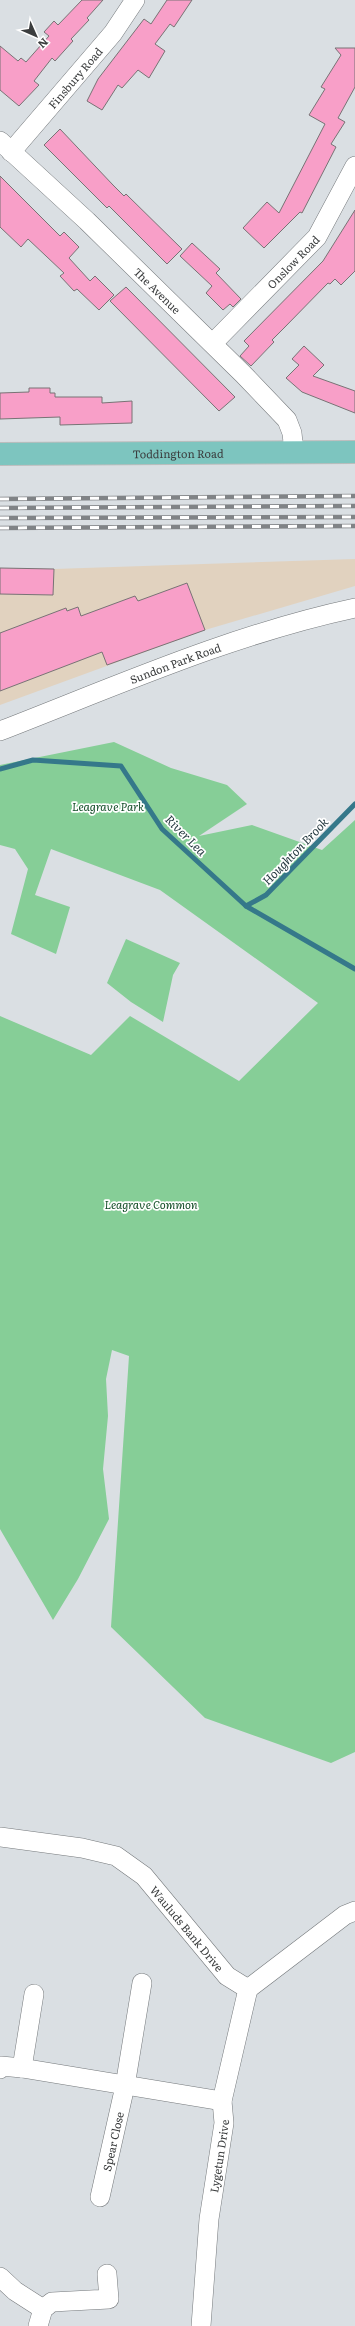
<svg xmlns="http://www.w3.org/2000/svg" width="355" height="2326" viewBox="0 0 355 2326" font-family="Literata,serif">
<style>
.industrial{fill:#e1d2bf}
.green{fill:#86ce97}
.lines{fill:none;stroke-linecap:round;stroke-linejoin:round}
.stream{stroke:#35788a;stroke-width:5}
.building{fill:#f89fc8;stroke:#787375}
.minor-casing{stroke:#75797c;stroke-width:20}
.major-casing{stroke:#bcbdbd;stroke-width:24}
.minor{stroke:#fff;stroke-width:19}
.major{stroke:#7dc5bf;stroke-width:22}
.rail-casing{stroke:#808386;stroke-width:4.5}
.rail{stroke:#fff;stroke-width:3;stroke-dasharray:9;stroke-linecap:butt}
.labels{text-anchor:middle;dominant-baseline:central;stroke-width:3.5;stroke-linejoin:round;paint-order:stroke}
.street-label{font-size:11px;fill:#3b3d3e;stroke:#fff}
.park-label{font-size:11px;font-style:italic;fill:#124d27;stroke:#fff}
.water-label{font-size:12px;font-style:italic;fill:#1f343b;stroke:#fff}
</style>
<rect width="100%" height="100%" fill="#dadfe3"/>
<path class="industrial" d="M355,559V586L205,630L0,705V568L54,569Z"/>
<g class="green">
<path d="M114,742L171,768L227,785L247,804L199,836L252,825L322,850L355,820V1752L331,1763L205,1718L111,1627L129,1356L112,1350L106,1379L108,1416L103,1469L109,1519L78,1579L53,1620L0,1529V1016L91,1055L130,1016L239,1081L318,1003L160,890L51,849L35,895L70,907L56,954L11,934L28,869L15,849L0,845V765Z"/>
<path d="M126,939L180,963L173,975L163,1022L131,1002L107,983Z"/>
</g>
<g class="lines">
<g class="stream">
<path d="M0,769L33,760L121,766L162,829L246,906L355,969"/>
<path d="M246,906L266,895L355,804"/>
</g>
</g>
<g class="building">
<path d="M82,0H103L87,18L89,20L71,39L73,41L55,61L52,58L34,81L39,85L19,106L0,90V46L18,61L21,58L26,62L49,36L44,32L54,21L58,25Z"/>
<path d="M167,0H192L174,27L170,24L155,44L165,51L149,78L138,70L122,88L118,85L102,110L87,101L98,79L144,19L151,24Z"/>
<path d="M335,48H355V87L338,118L345,122L331,144L336,147L302,213L300,212L264,248L243,228L267,202L279,213L325,124L309,115L325,89L321,87L341,55Z"/>
<path d="M60,129L113,185L124,196L126,194L182,249L167,264L109,206L107,208L44,145Z"/>
<path d="M0,176L60,236L64,232L79,247L69,258L90,281L95,276L114,295L99,310L77,289L74,291L60,276L64,273L28,239L21,247L0,227Z"/>
<path d="M355,210V271L341,285L335,279L330,284L328,283L284,328L272,340L274,342L251,366L240,356L249,346L244,341L323,261Z"/>
<path d="M192,243L220,269L216,273L241,299L233,307L230,304L223,310L206,293L212,286L180,256Z"/>
<path d="M126,287L235,397L219,411L110,301Z"/>
<path d="M304,346L324,365L313,376L355,391V413L302,392L286,378L299,365L292,359Z"/>
<path d="M29,388H50V393H55V397H102V403L132,401V423L60,425V417L0,419V393L29,392Z"/>
<path d="M0,568L54,569L53,595L0,594Z"/>
<path d="M187,583L205,630L107,665L102,652L0,691V633L66,608L67,611L78,607L81,616L135,596L138,601Z"/>
</g>
<g class="lines">
<defs>
<g id="minor">
<path id="s1" d="M0,141L87,221L243,374L287,420L292,433L294,452"/>
<path id="s2" d="M11,152L113,33L135,0"/>
<path id="s3" d="M213,343L317,237L355,166"/>
<path id="s4" d="M0,731C116,686 233,634 355,608"/>
<path id="s5" d="M0,1837L82,1848L116,1856L144,1876L227,1976L248,1989"/>
<path d="M248,1989L345,1915L355,1911"/>
<path d="M22,2068L34,1994"/>
<path d="M0,2069L1,2066L22,2068L222,2101"/>
<path id="s6" d="M100,2197L125,2086L142,1983"/>
<path d="M0,2277L15,2291L43,2309"/>
<path d="M38,2326L43,2309L52,2302L109,2299L107,2274"/>
<path id="s7" d="M201,2326L209,2219L224,2123L222,2101L248,1989"/>
</g>
<g id="major">
<path id="s8" d="M0,454L355,452"/>
</g>
</defs>
<use href="#minor" class="minor-casing"/>
<use href="#major" class="major-casing"/>
<use href="#minor" class="minor"/>
<use href="#major" class="major"/>
<defs>
<g id="rail">
<path d="M0,499L355,496"/>
<path d="M0,508L355,506"/>
<path d="M0,518L355,517"/>
<path d="M0,528L355,526"/>
</g>
</defs>
<use href="#rail" class="rail-casing"/>
<use href="#rail" class="rail"/>
</g>
<g class="labels">
<g class="street-label">
<text stroke="none"><textPath href="#s2" startOffset="98">Finsbury Road</textPath></text>
<text stroke="none"><textPath href="#s3" startOffset="114">Onslow Road</textPath></text>
<text stroke="none"><textPath href="#s1" startOffset="217">The Avenue</textPath></text>
<text stroke="none"><textPath href="#s8" startOffset="178">Toddington Road</textPath></text>
<text stroke="none"><textPath href="#s4" startOffset="188">Sundon Park Road</textPath></text>
<text stroke="none"><textPath href="#s5" startOffset="220">Wauluds Bank Drive</textPath></text>
<text stroke="none"><textPath href="#s6" startOffset="57">Spear Close</textPath></text>
<text stroke="none"><textPath href="#s7" startOffset="171">Lygetun Drive</textPath></text>
</g>
<g class="park-label">
<text x="108" y="806">Leagrave Park</text>
<text x="151" y="1204">Leagrave Common</text>
</g>
<g class="water-label">
<text transform="translate(186 835) rotate(45)">River Lea</text>
<text transform="translate(295 851) rotate(-46)">Houghton Brook</text>
</g>
</g>
<g transform="translate(36 36) rotate(135)" stroke="#ffffff" stroke-width="3" paint-order="stroke">
<path d="M0-3L7 15L0 10L-7 15Z" fill="#3b3d3e"/>
<text y="-6" font-size="11" font-weight="bold" text-anchor="middle" fill="#3b3d3e">N</text>
</g>
</svg>
